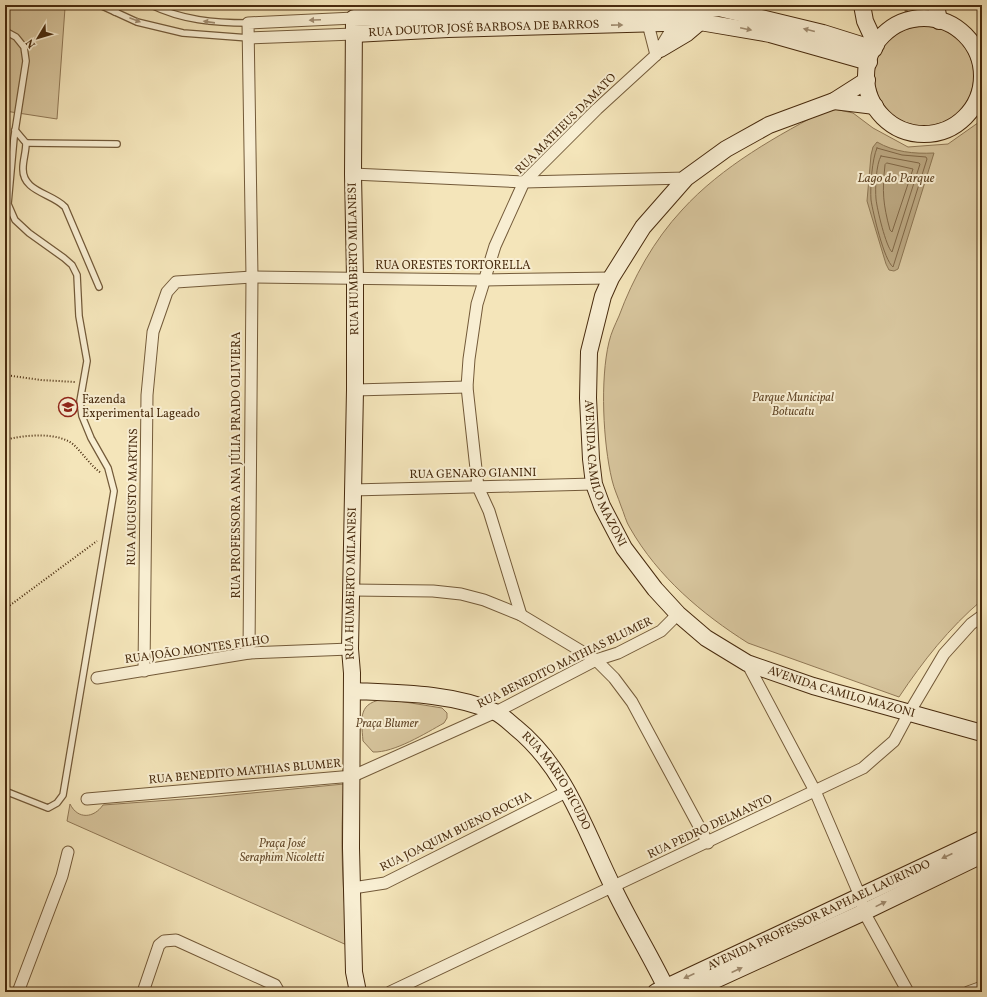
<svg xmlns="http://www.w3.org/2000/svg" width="987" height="997" viewBox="0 0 987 997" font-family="Vollkorn,serif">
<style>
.green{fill:#d7c59d;stroke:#907856}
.water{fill:#baa680;stroke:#8c7552}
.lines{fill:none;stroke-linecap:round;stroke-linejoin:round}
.shore{stroke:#816847;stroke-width:1}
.stream{stroke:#8c7552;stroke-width:3}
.lane-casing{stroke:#735a39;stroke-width:8}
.street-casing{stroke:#735a39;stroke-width:13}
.secondary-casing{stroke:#482b0e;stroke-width:18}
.path{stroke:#482b0e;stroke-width:2;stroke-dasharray:1 2;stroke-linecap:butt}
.lane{stroke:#f8eed2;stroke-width:5.5}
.street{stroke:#f8eed2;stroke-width:11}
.secondary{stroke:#f8eed2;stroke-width:16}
.oneway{fill:#a08c70}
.labels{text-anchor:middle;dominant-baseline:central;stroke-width:4;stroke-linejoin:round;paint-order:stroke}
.street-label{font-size:12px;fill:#482b0e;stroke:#f8eed2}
.park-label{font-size:12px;font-style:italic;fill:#654a2b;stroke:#f8eed2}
.poi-label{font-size:12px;fill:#482b0e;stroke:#f8eed2;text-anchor:start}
.water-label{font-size:13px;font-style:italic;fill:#644a2a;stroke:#f8eed2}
</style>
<rect width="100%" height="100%" fill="#f4e5ba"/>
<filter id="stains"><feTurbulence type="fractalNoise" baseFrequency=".005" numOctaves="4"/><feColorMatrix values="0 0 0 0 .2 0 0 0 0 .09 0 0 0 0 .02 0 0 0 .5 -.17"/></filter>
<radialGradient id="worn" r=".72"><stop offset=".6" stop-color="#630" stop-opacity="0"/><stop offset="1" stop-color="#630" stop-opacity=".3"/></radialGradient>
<g class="green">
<path d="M5,5L65,8L57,119L5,111Z"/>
<circle cx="924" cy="76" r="50"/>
<path d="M830,108L853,113L873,128L908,147L948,144L982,120V600C949,628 923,661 899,697L748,643C702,614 658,577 630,528C626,522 624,513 621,506C618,497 614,489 612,480C603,443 600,379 609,342C611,333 615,325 619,316C633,278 654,240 682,210C722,166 778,135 830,108Z"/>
<path d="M386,699L442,708L447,713V718L444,723C426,733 394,753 373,752L363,741C361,717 358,702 386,699Z"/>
<path d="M344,784C340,838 342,892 349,946L67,821L70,804C78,820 94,818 103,805L211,797Z"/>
</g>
<path class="water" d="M877,142C894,152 914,154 934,153L898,269L894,271L889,270L886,264L867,201L871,155L873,147Z"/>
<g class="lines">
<g class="shore">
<path d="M877,148L902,155L926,157L927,159L893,267C884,260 873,213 871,200C870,187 872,159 877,148Z"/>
<path d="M881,156L919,163L920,164L892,252C886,247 877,209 876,199C875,189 876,164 881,156Z"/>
<path d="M887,163L913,169L892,232L890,230C883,204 882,192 885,165Z"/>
</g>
<path class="stream" d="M905,5L907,15"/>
<defs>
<g id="lane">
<path d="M100,5L137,22L183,33L249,38"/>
<path d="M151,5C182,20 214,23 248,23"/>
<path d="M115,12L118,5"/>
<path d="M381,17V5"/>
<path d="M5,31L16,37L24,47L26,61L14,138L8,204L15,220L29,233L64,258L72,265L77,275L79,316L87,361L80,401L82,416L91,438L108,468L114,491L63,795L57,803L48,808L5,791"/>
<path d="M15,130L26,143C26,152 23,160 23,168C22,192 52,193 65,207L99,287"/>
<path d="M26,143L117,144"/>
</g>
<g id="street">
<path d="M648,24L656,55"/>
<path d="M249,38L354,34"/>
<path d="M353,174L524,182L686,178"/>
<path d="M355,390L467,387"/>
<path d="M352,490L594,484"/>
<path d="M352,590L433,591L461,594L484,600L521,615L596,660L614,678L632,702L708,843"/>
<path d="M521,615L489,511L478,487L467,387L469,359L477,304L495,246L524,182L597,109L656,55L676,22"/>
<path d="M249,653L252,277L248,23L354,18"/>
<path d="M747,663L815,791L860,896L864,912L908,992"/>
<path d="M144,671L147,395L153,332L167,292L176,282L252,277L484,280L611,278"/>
<path d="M97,678L249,653L350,649"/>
<path d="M87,799L353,776L496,712L596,660L618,653L661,631L678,614"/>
<path d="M353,888L385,883L568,791"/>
<path d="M18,992L62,876L68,852"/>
<path d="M143,992L159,945L164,941L176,940L275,985L279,992"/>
<path d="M390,992L863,768L894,741L909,713L944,654L971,624L982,616"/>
<path d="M968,992L982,987"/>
</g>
<g id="secondary">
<path d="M862,5L865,21L876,45"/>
<path d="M936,5L939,21"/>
<circle cx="924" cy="76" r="58"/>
<path id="s1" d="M354,34L448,29L700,22L770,34L869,62"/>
<path d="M660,49L687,33L700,22"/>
<path id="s2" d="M867,80L834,101L769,125L726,149L686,178L643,227L611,278L603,296L589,352L588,398L591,459L594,484L602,506L624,548L655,589L678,614L706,638L747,663L813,686L982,733"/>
<path d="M834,101L875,106"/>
<path id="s3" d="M352,691C399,693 452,693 495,712C502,715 509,722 515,727C566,768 585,830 613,887C630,923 651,956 668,992"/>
<path id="s4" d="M358,992L354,972L351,848L352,673L350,649L355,390V278L353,174L354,18L637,9L719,8L823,33L874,49"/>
<path id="s5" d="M656,992L982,839"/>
<path d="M689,992L864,912L982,855"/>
</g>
</defs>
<use href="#lane" class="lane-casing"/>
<use href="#street" class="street-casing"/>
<use href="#secondary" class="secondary-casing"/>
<g class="path">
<path d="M5,375L41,380L75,382"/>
<path d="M5,440C23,435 60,431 75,446C84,455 91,466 101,473"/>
<path d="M5,609L97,541"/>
</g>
<use href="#lane" class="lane"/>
<use href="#street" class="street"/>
<use href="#secondary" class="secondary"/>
</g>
<defs><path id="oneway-solid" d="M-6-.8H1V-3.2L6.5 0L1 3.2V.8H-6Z"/></defs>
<g class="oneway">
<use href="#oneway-solid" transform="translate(135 20) rotate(21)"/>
<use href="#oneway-solid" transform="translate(315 20) rotate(177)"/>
<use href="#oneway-solid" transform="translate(209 22) rotate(-172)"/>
<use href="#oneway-solid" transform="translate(617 25) rotate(-1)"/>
<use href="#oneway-solid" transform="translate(746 29) rotate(12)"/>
<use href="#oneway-solid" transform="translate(809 30) rotate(-166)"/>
<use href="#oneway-solid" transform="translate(947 856) rotate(155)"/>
<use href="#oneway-solid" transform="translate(881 904) rotate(-26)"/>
<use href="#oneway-solid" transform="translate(737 970) rotate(-25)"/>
<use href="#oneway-solid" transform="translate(689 976) rotate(155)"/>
</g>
<defs>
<symbol id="university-ring" viewBox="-11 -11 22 22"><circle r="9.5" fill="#f8eed2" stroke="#8f2418" stroke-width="1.5"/><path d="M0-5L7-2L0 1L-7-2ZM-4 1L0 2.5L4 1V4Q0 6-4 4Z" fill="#8f2418"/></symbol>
</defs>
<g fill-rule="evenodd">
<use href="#university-ring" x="57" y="396" width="22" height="22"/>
</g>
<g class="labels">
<g class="street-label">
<text stroke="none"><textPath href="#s1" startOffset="130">RUA DOUTOR JOSÉ BARBOSA DE BARROS</textPath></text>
<text transform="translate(566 124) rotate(-45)">RUA MATHEUS DAMATO</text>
<text transform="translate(354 259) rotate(-91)">RUA HUMBERTO MILANESI</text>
<text x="453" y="266">RUA ORESTES TORTORELLA</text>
<text transform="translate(237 465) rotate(-90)">RUA PROFESSORA ANA JÚLIA PRADO OLIVIERA</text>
<text stroke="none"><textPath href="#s2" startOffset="534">AVENIDA CAMILO MAZONI</textPath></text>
<text transform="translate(473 474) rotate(-1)">RUA GENARO GIANINI</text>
<text transform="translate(133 497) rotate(-89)">RUA AUGUSTO MARTINS</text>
<text stroke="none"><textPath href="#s4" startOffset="409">RUA HUMBERTO MILANESI</textPath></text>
<text transform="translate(197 650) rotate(-8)">RUA JOÃO MONTES FILHO</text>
<text transform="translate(565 663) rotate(-26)">RUA BENEDITO MATHIAS BLUMER</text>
<text stroke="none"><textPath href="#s2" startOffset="882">AVENIDA CAMILO MAZONI</textPath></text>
<text transform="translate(245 772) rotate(-5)">RUA BENEDITO MATHIAS BLUMER</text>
<text stroke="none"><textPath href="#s3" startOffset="239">RUA MÁRIO BICUDO</textPath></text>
<text transform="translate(710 827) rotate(-25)">RUA PEDRO DELMANTO</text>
<text transform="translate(456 832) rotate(-26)">RUA JOAQUIM BUENO ROCHA</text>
<text stroke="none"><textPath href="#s5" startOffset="180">AVENIDA PROFESSOR RAPHAEL LAURINDO</textPath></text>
</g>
<g class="park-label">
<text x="793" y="398">Parque Municipal<tspan x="793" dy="14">Botucatu</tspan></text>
<text x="387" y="724">Praça Blumer</text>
<text x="282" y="844">Praça José<tspan x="282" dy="14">Seraphim Nicoletti</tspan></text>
</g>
<g class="poi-label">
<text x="82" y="400">Fazenda<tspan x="82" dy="14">Experimental Lageado</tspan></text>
</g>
<g class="water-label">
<text x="896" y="179">Lago do Parque</text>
</g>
</g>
<rect width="987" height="997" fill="none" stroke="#f4e5ba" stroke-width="20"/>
<rect x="6" y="6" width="975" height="985" fill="none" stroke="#482b0e" stroke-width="2"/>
<rect x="10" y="10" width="967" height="977" fill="none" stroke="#482b0e"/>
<g transform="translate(38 38) rotate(232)" stroke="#f8eed2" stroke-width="3" paint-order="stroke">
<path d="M0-3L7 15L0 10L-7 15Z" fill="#482b0e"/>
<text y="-6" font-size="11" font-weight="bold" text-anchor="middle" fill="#482b0e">N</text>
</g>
<rect width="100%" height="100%" filter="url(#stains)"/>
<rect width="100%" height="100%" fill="url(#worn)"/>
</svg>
